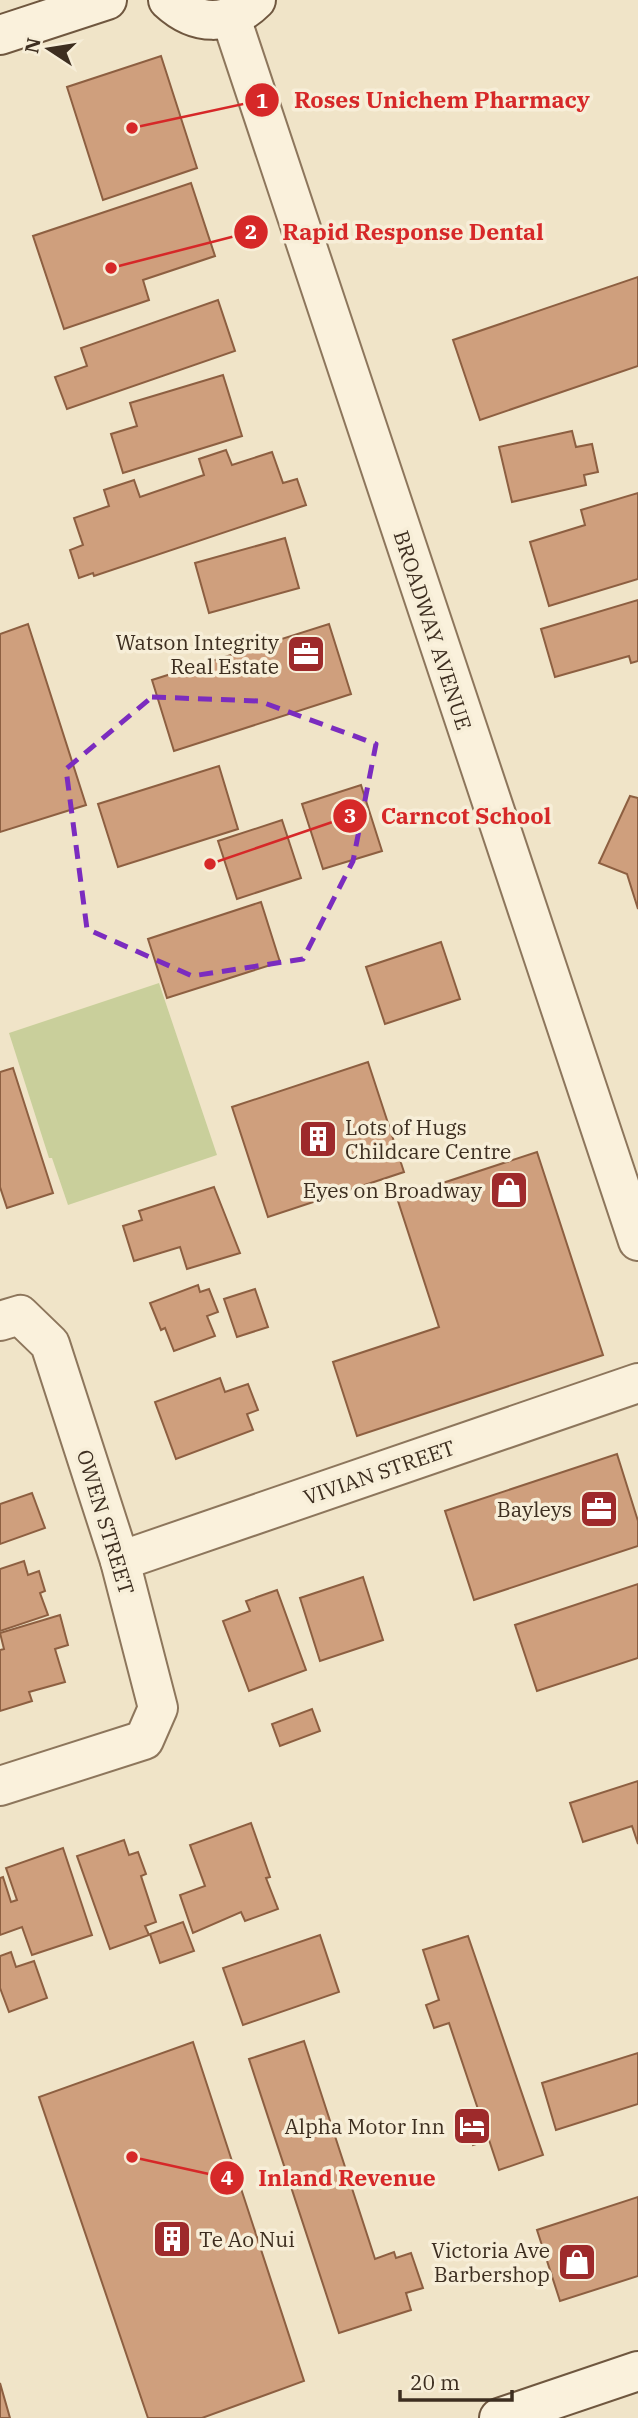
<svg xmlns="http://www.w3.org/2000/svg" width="638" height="2418" viewBox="0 0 638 2418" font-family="'IBM Plex Serif',serif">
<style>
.grass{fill:#c9cf9b}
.building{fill:#cf9f7d;stroke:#8d5f41;stroke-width:2}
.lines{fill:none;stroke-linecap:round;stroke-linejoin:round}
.street-casing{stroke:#8d765c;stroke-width:42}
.secondary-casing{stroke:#6f573f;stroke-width:42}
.street{stroke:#faf1dc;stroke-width:38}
.secondary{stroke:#faf1dc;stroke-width:38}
.marked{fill:none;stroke:#7b2cbf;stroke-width:5;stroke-dasharray:14 9;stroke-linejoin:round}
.labels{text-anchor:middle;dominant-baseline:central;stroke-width:7;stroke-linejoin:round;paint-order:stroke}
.street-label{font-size:21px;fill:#3d2e20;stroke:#f7eed8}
.poi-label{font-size:21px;fill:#3d2e20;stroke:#f7eed8;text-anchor:end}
.leader{fill:none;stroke:#d62828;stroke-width:2.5}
.callout-dot{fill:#d62828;stroke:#f7eed8;stroke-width:2.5}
.mark-label{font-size:21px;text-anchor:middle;font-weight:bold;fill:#fff}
.callout-label{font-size:23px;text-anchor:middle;font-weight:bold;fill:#d62828;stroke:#f7eed8;stroke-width:7;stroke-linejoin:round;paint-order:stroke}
</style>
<rect width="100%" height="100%" fill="#f0e4c8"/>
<path class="grass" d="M159,983L217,1155L68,1205L52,1158H49L9,1033Z"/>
<g class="building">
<path d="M161,56L197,168L103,200L67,87Z"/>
<path d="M191,183L215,256L143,280L149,300L64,329L33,236Z"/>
<path d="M638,277V366L480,420L453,340Z"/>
<path d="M218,300L235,351L67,409L55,377L87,366L81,348Z"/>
<path d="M223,375L242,436L123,473L111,434L137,426L130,403Z"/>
<path d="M572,431L576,447L592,444L598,472L584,475L586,485L512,502L499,447Z"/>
<path d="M226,450L232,465L272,452L283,483L297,479L306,505L94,576L93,573L79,578L70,550L83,545L74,518L109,506L104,490L134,480L140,497L204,475L199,459Z"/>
<path d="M638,493V579L549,606L530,542L585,525L581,510Z"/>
<path d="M285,538L299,588L209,613L195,563Z"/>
<path d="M638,600V661L631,663L629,656L555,677L541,629Z"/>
<path d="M28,624L86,805L0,832V634Z"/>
<path d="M329,624L351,694L174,751L152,680Z"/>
<path d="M219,766L238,829L118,867L98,804Z"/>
<path d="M361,785L382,851L323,869L302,804Z"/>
<path d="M630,796L638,798V909L627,874L599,863Z"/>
<path d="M282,820L301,878L237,899L218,841Z"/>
<path d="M261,902L280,962L167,998L148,939Z"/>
<path d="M441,942L460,999L385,1024L366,967Z"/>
<path d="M368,1062L404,1172L268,1217L232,1107Z"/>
<path d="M13,1068L53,1193L7,1208L0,1187V1072Z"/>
<path d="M537,1152L603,1355L357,1436L333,1362L439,1327L397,1198Z"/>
<path d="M214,1187L240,1253L187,1269L180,1247L134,1261L123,1226L142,1220L139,1211Z"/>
<path d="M198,1285L200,1292L209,1289L218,1312L207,1316L215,1336L174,1351L165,1328L161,1330L150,1303Z"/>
<path d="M255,1289L268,1327L237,1337L224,1299Z"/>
<path d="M220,1378L225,1392L248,1384L258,1410L247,1414L253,1430L176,1459L155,1402Z"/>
<path d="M617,1454L638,1521V1546L474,1600L445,1511Z"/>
<path d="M32,1493L45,1528L0,1544V1504Z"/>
<path d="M24,1561L28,1575L39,1571L45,1591L40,1593L48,1615L0,1631V1569Z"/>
<path d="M363,1577L383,1640L320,1661L300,1598Z"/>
<path d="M638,1584V1658L537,1691L515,1625Z"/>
<path d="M277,1590L306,1670L249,1691L223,1621L250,1611L246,1601Z"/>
<path d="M60,1615L68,1645L55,1649L65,1682L29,1692L32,1701L0,1711V1650L4,1649L0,1633Z"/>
<path d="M312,1709L320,1731L280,1746L272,1724Z"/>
<path d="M638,1781V1844L632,1826L583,1842L570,1803Z"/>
<path d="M251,1823L270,1877L266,1878L278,1909L245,1921L241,1912L193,1933L180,1895L205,1886L190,1845Z"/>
<path d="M124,1840L129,1855L138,1852L146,1874L141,1876L156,1922L145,1926L149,1935L110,1949L77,1856Z"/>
<path d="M63,1848L92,1935L32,1955L22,1927L0,1935V1878L3,1877L11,1902L17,1900L6,1868Z"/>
<path d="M183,1922L194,1951L160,1963L150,1934Z"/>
<path d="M320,1935L339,1992L243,2025L223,1968Z"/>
<path d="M468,1936L543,2155L499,2170L489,2140L473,2145L466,2126L482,2121L449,2023L434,2028L426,2005L439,2000L423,1950Z"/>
<path d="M11,1952L16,1967L34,1961L47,1998L9,2012L0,1988V1956Z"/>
<path d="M304,2041L375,2259L394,2252L396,2258L411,2253L423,2288L406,2293L411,2310L339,2333L249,2059Z"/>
<path d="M193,2042L304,2381L202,2418H148L39,2097Z"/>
<path d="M638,2053V2104L556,2130L542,2083Z"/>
<path d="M638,2197V2276L560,2301L537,2230Z"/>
<path d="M0,2383L10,2418H0Z"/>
</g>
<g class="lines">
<defs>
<g id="street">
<path d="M231,18L638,1241"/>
<path d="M0,1321L20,1315L50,1344L120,1561L158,1708L144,1740L0,1786"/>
<path d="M120,1561L638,1383"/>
</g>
<g id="secondary">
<path d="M168,0C196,26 229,27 256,0"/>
<path d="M0,35L107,0"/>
<path d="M499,2418L638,2371"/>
</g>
</defs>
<use href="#street" class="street-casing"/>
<use href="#secondary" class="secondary-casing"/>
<use href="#street" class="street"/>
<use href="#secondary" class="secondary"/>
</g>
<path class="marked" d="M152,697L259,701L376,744L353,861L303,959L192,976L87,929L66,769Z"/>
<defs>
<symbol id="office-square" viewBox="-11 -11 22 22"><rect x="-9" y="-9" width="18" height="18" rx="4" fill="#9e2a2b" stroke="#f7eed8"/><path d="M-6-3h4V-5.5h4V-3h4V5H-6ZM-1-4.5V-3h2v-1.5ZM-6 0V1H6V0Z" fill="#fff"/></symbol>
<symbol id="building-square" viewBox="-11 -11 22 22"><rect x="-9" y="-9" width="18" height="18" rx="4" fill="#9e2a2b" stroke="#f7eed8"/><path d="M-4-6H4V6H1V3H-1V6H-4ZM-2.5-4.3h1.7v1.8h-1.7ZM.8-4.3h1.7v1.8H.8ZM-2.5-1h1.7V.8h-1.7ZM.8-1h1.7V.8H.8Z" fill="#fff"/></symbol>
<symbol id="shop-square" viewBox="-11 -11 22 22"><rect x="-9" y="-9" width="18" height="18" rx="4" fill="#9e2a2b" stroke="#f7eed8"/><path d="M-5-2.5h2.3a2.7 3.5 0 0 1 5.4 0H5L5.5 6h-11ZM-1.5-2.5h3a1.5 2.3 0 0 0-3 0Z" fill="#fff"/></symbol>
<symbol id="hotel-square" viewBox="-11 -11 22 22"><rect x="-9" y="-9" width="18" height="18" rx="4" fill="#9e2a2b" stroke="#f7eed8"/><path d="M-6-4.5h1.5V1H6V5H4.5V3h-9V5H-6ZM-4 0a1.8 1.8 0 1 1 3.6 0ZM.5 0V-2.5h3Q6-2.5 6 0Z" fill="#fff"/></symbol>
</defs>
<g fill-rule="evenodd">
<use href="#office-square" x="284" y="632" width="44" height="44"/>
<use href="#building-square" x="296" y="1117" width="44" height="44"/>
<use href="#shop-square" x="487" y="1168" width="44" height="44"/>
<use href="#office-square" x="577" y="1487" width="44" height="44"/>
<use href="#hotel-square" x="450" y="2104" width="44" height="44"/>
<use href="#building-square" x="150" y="2217" width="44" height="44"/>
<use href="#shop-square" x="555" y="2240" width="44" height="44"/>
</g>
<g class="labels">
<g class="street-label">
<text transform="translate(433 630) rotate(72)">BROADWAY AVENUE</text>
<text transform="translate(379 1472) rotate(-19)">VIVIAN STREET</text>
<text transform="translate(106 1522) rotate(73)">OWEN STREET</text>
</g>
<g class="poi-label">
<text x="279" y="642">Watson Integrity<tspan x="279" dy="24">Real Estate</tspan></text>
<text x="345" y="1127" text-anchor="start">Lots of Hugs<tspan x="345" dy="24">Childcare Centre</tspan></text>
<text x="482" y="1190">Eyes on Broadway</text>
<text x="572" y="1509">Bayleys</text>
<text x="445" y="2126">Alpha Motor Inn</text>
<text x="199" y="2239" text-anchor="start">Te Ao Nui</text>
<text x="550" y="2250">Victoria Ave<tspan x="550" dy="24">Barbershop</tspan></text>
</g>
</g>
<path class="leader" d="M132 128L262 100M111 268L251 232M210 864L350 816M132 2157L227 2178"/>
<g class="callout-dot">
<circle cx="132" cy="128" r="7"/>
<circle cx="111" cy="268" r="7"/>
<circle cx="210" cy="864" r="7"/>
<circle cx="132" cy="2157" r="7"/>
<circle cx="262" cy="100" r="18"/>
<circle cx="251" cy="232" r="18"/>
<circle cx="350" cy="816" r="18"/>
<circle cx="227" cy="2178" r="18"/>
</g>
<g class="mark-label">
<text x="262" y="108">1</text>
<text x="251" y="239">2</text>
<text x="350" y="823">3</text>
<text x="227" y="2185">4</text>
</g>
<g class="callout-label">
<text x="442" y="108">Roses Unichem Pharmacy</text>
<text x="413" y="240">Rapid Response Dental</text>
<text x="466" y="824">Carncot School</text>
<text x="347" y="2186">Inland Revenue</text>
</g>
<g transform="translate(49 49) rotate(282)" stroke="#f7eed8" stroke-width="5" paint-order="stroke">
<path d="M0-5L12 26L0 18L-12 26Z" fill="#3d2e20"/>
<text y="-10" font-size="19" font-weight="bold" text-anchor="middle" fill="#3d2e20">N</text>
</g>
<path d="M400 2390v10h112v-10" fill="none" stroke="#3d2e20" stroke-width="3.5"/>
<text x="410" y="2390" font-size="21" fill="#3d2e20" stroke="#f7eed8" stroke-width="5" paint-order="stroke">20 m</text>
</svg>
